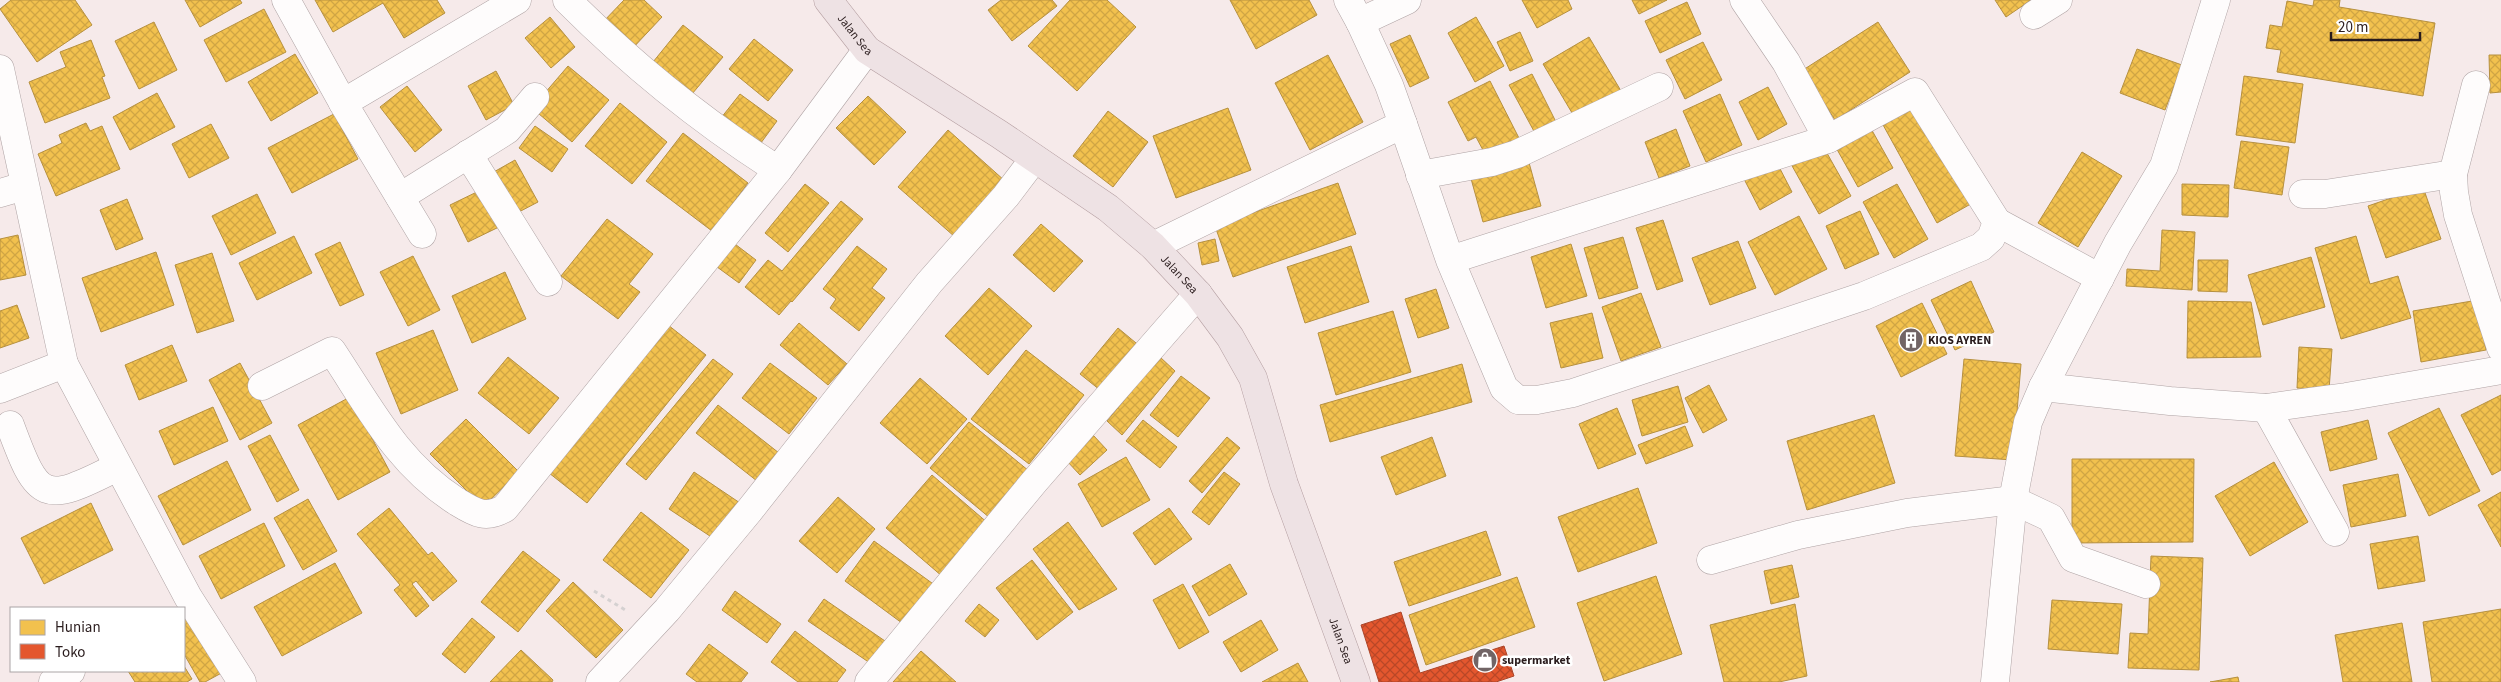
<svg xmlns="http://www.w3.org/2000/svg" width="2501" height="682" viewBox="0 0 2501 682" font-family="'Source Sans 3',sans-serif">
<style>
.homes{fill:url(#homes-cross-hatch);stroke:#b6903f}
.shops{fill:url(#shops-cross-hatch);stroke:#ac4529}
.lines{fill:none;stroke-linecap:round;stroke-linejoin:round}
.minor-casing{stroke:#afa3a4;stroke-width:29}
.major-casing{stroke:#b49ea1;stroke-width:29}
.path{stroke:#d5d1d1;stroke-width:3;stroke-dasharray:4 4;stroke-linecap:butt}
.minor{stroke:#fefcfc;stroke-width:28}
.major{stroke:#eee2e4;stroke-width:28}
.labels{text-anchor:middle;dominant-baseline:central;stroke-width:5;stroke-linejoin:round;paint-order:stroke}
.street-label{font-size:12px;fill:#2a1c1d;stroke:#fff}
.poi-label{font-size:12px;font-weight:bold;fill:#2a1c1d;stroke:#fff;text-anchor:start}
</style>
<defs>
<pattern id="homes-cross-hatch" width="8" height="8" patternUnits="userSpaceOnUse" patternTransform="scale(1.25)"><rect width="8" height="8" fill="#f2c14e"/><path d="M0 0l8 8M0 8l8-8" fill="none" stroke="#d0a544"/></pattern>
<pattern id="shops-cross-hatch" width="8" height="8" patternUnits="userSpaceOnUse" patternTransform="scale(1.25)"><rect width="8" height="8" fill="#e4572e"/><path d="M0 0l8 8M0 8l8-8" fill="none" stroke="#b94727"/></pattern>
</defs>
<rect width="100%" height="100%" fill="#f6eaea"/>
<g class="homes">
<path d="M11,0H75L92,25L37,62L0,9Z"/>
<path d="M185,0H240L242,3L200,27Z"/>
<path d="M315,0H437L445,13L404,38L383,3L333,32Z"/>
<path d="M624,0H644L662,17L631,50L602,23Z"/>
<path d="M1001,0H1052L1057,6L1012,41L988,10Z"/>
<path d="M1070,0H1107L1136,27L1077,91L1028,46Z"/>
<path d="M1230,0H1309L1317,15L1256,49Z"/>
<path d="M1522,0H1568L1572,9L1537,28Z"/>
<path d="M1632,0H1667L1639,14Z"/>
<path d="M1995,0H2031L2006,17Z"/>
<path d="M2314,0H2340L2339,7L2435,23L2423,96L2277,72L2281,50L2266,48L2270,25L2282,27L2287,1L2313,6Z"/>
<path d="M1687,2L1701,34L1660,53L1645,21Z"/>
<path d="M264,9L286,52L226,82L204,40Z"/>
<path d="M550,17L575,47L551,68L525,38Z"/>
<path d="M1476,17L1504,66L1475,82L1448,33Z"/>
<path d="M154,22L177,70L139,89L115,41Z"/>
<path d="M1878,22L1910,72L1835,120L1803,70Z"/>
<path d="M683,25L723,57L692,94L653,62Z"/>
<path d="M1520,32L1533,61L1510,71L1497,42Z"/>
<path d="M1410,35L1429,78L1410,87L1390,44Z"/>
<path d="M1589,37L1624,96L1578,123L1543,64Z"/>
<path d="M754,39L793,70L768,101L729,69Z"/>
<path d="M91,40L105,76L102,77L110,98L45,123L29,82L66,67L60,52Z"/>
<path d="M1703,42L1722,80L1685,99L1666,60Z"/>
<path d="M2137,49L2182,65L2165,110L2120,93Z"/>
<path d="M295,54L318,93L271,121L248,82Z"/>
<path d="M1328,55L1363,122L1310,150L1275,83Z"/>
<path d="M2489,55H2501V92L2490,93Z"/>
<path d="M568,66L609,100L572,142L532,108Z"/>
<path d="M496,71L514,105L486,120L468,86Z"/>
<path d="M1532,74L1557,124L1536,135L1509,85Z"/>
<path d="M2244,76L2303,84L2295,143L2236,135Z"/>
<path d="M1490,81L1523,146L1505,156L1499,145L1484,152L1476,137L1468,141L1448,102Z"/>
<path d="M407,86L442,130L415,152L380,107Z"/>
<path d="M1768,87L1787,124L1758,140L1739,102Z"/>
<path d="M157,93L175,127L130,150L113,117Z"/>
<path d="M740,94L777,121L755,151L717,123Z"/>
<path d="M1720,94L1742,145L1706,162L1683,111Z"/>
<path d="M868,96L906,132L874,165L836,128Z"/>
<path d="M1921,102L1976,201L1937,223L1882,123Z"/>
<path d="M620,103L667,142L632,184L585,146Z"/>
<path d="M1228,108L1251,170L1176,198L1153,136Z"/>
<path d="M1108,111L1148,142L1113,187L1073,156Z"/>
<path d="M334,114L358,159L292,193L268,148Z"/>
<path d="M86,123L90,131L102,126L120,169L56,196L38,154L62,143L59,135Z"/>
<path d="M211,124L229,158L189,178L172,144Z"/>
<path d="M1869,125L1893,168L1858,187L1834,144Z"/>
<path d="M535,126L568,149L552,172L519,148Z"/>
<path d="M1676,129L1690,166L1659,178L1645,142Z"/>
<path d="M948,130L1005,181L955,237L898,187Z"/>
<path d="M683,133L748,183L712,231L646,181Z"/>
<path d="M2241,141L2289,147L2282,195L2234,188Z"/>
<path d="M1823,146L1851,196L1819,214L1791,164Z"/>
<path d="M2082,152L2122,176L2078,247L2038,223Z"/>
<path d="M1528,159L1541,206L1483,222L1470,175Z"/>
<path d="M515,160L538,202L515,214L492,173Z"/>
<path d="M1776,161L1792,192L1760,210L1744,179Z"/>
<path d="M1338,183L1356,234L1233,277L1215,226Z"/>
<path d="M805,184L829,203L788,252L765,233Z"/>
<path d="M1897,184L1928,239L1894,258L1863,202Z"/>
<path d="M2182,184L2229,185L2228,217L2182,215Z"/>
<path d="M2423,187L2441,239L2386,258L2368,206Z"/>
<path d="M483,189L501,226L468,242L450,205Z"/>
<path d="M257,194L276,233L231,255L212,216Z"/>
<path d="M127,199L143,239L116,250L100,210Z"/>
<path d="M841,201L863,219L792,302L791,301L779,315L745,287L768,260L782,271Z"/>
<path d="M1860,211L1879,254L1845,269L1826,226Z"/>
<path d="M1799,216L1827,269L1775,295L1748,242Z"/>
<path d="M607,219L653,254L629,284L640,292L618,319L561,276Z"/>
<path d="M1663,220L1683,281L1657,290L1636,228Z"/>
<path d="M1041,224L1083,261L1054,292L1013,255Z"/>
<path d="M2162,230L2195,232L2192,290L2126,286L2127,269L2160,271Z"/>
<path d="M18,235L26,275L0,280V239Z"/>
<path d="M294,236L312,273L257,300L239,263Z"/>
<path d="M2356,236L2370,284L2398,276L2411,318L2341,339L2315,248Z"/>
<path d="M1623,237L1638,288L1599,299L1584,248Z"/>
<path d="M1215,239L1219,261L1202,265L1198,243Z"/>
<path d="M731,241L756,260L739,283L713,264Z"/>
<path d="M1738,241L1756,288L1710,305L1692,258Z"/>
<path d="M340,242L364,295L340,306L315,254Z"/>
<path d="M1571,244L1587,296L1546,308L1531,257Z"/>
<path d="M857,246L887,269L872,288L885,298L859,331L830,308L836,299L823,289Z"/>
<path d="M1351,246L1369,302L1305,323L1287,267Z"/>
<path d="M156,252L174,305L101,332L82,278Z"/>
<path d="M212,253L234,321L197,333L175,265Z"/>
<path d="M413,256L440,310L408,326L380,272Z"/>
<path d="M2311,257L2325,307L2263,325L2248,275Z"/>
<path d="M2198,260H2228L2227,292L2198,291Z"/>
<path d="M505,272L526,319L472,343L452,296Z"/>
<path d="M1971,281L1994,332L1955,350L1931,300Z"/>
<path d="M989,288L1032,326L988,375L945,336Z"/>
<path d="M1436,289L1449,328L1418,338L1405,299Z"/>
<path d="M1641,293L1661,347L1621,361L1602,307Z"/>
<path d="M2478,300L2486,350L2421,362L2413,311Z"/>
<path d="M2188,301L2251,302L2261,357L2187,358Z"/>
<path d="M1922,303L1947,354L1901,377L1876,326Z"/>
<path d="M17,305L29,338L0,348V311Z"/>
<path d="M1393,311L1411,372L1336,395L1318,333Z"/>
<path d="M1592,313L1603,358L1561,368L1550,323Z"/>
<path d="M663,321L706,355L587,503L544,469Z"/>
<path d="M799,323L847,364L828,385L780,345Z"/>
<path d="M1118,328L1142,348L1105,394L1080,374Z"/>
<path d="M433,330L458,390L401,414L376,353Z"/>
<path d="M172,345L187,381L139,400L125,365Z"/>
<path d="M2299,347L2332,349L2329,390L2297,388Z"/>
<path d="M1026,350L1084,395L1029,464L971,419Z"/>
<path d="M508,357L559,398L529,434L478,393Z"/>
<path d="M1160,357L1175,371L1122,435L1107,421Z"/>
<path d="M713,359L733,374L646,480L626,464Z"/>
<path d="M1964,359L2021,364L2013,460L1955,456Z"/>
<path d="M240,363L272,423L240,440L209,380Z"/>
<path d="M770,363L817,398L789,434L742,398Z"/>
<path d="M1462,364L1472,402L1330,442L1320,405Z"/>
<path d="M1181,376L1210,398L1178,437L1150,415Z"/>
<path d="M920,378L967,419L927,464L880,423Z"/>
<path d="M1709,385L1727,420L1703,433L1685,398Z"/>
<path d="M1678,386L1688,422L1642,436L1632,400Z"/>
<path d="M2501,395V470L2492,475L2461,415Z"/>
<path d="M350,397L390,472L338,500L298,425Z"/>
<path d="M718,405L779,453L757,481L696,433Z"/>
<path d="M213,407L228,441L174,465L159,431Z"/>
<path d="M1617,408L1636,454L1598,469L1579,424Z"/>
<path d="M2439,408L2480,491L2429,516L2388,433Z"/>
<path d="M1874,415L1895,483L1807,510L1787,441Z"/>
<path d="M466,419L519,472L483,507L430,454Z"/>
<path d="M1143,420L1177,447L1160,468L1126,441Z"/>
<path d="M2368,420L2377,459L2330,471L2321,432Z"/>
<path d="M969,422L1029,471L990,518L930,468Z"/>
<path d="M1685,426L1693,446L1646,464L1638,445Z"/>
<path d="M270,435L299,490L277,502L248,446Z"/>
<path d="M1093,435L1107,450L1080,475L1066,460Z"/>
<path d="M1227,437L1240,448L1202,493L1189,481Z"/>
<path d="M1432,437L1446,476L1396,495L1381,457Z"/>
<path d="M1126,457L1150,500L1102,527L1078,484Z"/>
<path d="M2072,459H2194L2193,542L2072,543Z"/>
<path d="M227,461L251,510L183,545L158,496Z"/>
<path d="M2274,462L2308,522L2250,556L2215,496Z"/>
<path d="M694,472L743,505L719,542L669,509Z"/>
<path d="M1224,472L1240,484L1209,525L1192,512Z"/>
<path d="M2398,474L2406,516L2351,527L2343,485Z"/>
<path d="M932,475L989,524L943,577L886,528Z"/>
<path d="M1638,488L1657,543L1578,572L1558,517Z"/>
<path d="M2501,492V547L2478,505Z"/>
<path d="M838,497L875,529L837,573L799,541Z"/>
<path d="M308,499L337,551L303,570L274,518Z"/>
<path d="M91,503L113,550L44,584L21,538Z"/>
<path d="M389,508L428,555L432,552L457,581L433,601L416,581L412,584L429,606L416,617L394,590L400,585L357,534Z"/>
<path d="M1169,508L1192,539L1155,565L1133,533Z"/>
<path d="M641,512L689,550L651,598L603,560Z"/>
<path d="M1068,522L1117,589L1079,610L1033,549Z"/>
<path d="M264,523L285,566L221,599L199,556Z"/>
<path d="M1486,531L1501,575L1409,606L1394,562Z"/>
<path d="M2418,536L2425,581L2378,589L2370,544Z"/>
<path d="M874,541L936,586L906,626L845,581Z"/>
<path d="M523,551L560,580L518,632L481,602Z"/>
<path d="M2151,556L2203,558L2199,670L2128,668L2130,633L2148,634Z"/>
<path d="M1032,560L1073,612L1037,640L996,588Z"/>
<path d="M335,563L362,613L282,656L254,607Z"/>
<path d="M1230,564L1247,594L1209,616L1192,586Z"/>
<path d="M1792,565L1799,597L1771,604L1764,571Z"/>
<path d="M1656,576L1682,654L1604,681L1577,603Z"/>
<path d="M1517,577L1535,627L1426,665L1409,615Z"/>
<path d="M573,582L623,630L596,658L546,611Z"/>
<path d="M1183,584L1209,632L1179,649L1153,600Z"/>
<path d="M735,591L781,624L767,643L722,610Z"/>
<path d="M824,599L885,641L870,663L808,621Z"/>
<path d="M2052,600L2122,604L2118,654L2048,649Z"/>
<path d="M979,604L999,620L985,637L965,621Z"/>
<path d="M1795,604L1807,676L1779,682H1724L1710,625Z"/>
<path d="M2501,609V682H2432L2423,622Z"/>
<path d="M184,615L227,670L205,682H200L184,654Z"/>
<path d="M472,618L495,637L465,673L442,654Z"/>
<path d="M1261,620L1278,650L1241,672L1223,642Z"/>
<path d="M2402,623L2412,682H2343L2335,635Z"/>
<path d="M795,631L846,670L837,682H798L771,662Z"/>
<path d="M709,644L748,673L741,682H697L686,674Z"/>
<path d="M521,650L553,680L552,682H490Z"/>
<path d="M921,651L956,682H893Z"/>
<path d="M1298,663L1308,682H1262Z"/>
<path d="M184,666L192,679L187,682H135L128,671H184Z"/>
<path d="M2238,677L2239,682H2210Z"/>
</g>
<path class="shops" d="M1401,612L1420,673L1504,646L1514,676L1496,682H1379L1361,625Z"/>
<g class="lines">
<defs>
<g id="minor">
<path d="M286,0L343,103"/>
<path d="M567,0C631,64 701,121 778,170"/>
<path d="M1348,0L1360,22L1407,0"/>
<path d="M1744,0L1786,62L1828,139"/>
<path d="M2034,15L2058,0"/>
<path d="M0,69L64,364L0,389"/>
<path d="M2476,85L2453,174L2454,192L2458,215L2501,348"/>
<path d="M1403,124L1450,260L1504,388L1518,400H1537L1573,393L1864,296L1981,247L1991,238L1997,222L1915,92L1828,139L1450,260"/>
<path d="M468,154L548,282"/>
<path d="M1420,175L1492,162L1517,154L1659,87"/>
<path d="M0,193L24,186"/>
<path d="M2303,194H2325L2453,174"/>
<path d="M400,197L507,130L535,97"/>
<path d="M1997,222L2100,278"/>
<path d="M422,234L343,103L517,0"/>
<path d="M1153,246L1403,124L1389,85L1360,22"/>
<path d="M64,364L188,597L242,682"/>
<path d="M262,386L332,351C370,408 397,463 456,501C474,512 485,520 505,508L778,170L867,50"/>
<path d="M2043,387L2170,401L2266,408L2346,397L2501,370"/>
<path d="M2266,408L2335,532"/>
<path d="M10,425C38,501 43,505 117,467"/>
<path d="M1711,560L1798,535L1907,513L2013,500L2051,518L2073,558L2146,584"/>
<path d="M53,682L71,671"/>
<path d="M600,682L667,610L749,511L929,283L1006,196L1034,159"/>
<path d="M869,682L1034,482L1198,294"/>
<path d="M1995,682L2013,500L2028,422L2043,387L2118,243L2164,166L2216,0"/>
</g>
<g id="major">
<path id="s1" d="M828,0L867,50L999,134L1108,208L1153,246L1198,294L1230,337L1253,378L1284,484L1356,682"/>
</g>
</defs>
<use href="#minor" class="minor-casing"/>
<use href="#major" class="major-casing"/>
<path class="path" d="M594,591L627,611"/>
<use href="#minor" class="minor"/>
<use href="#major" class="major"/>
</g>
<defs>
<symbol id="building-disc" viewBox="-11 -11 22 22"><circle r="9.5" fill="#716465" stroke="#fff"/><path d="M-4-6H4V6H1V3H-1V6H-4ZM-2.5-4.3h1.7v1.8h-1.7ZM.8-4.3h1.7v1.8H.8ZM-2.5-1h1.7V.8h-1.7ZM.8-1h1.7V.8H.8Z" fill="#fff"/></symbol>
<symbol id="shop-disc" viewBox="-11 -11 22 22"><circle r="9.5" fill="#716465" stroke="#fff"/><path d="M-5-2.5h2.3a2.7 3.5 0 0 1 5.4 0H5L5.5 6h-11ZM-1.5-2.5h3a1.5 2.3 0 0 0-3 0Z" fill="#fff"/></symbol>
</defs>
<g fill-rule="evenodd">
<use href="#building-disc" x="1897" y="326" width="28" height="28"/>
<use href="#shop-disc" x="1471" y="646" width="28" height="28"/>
</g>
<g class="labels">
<g class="street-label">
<text stroke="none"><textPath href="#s1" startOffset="44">Jalan Sea</textPath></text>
<text stroke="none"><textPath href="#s1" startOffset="449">Jalan Sea</textPath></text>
<text stroke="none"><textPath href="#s1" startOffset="854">Jalan Sea</textPath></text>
</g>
<g class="poi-label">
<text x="1928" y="340">KIOS AYREN</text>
<text x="1502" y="660">supermarket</text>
</g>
</g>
<rect x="10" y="607" width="175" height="65" fill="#ffffff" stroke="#aaa4a5"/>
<rect x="20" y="620" width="25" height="15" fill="#f2c14e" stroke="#aaa4a5"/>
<text x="55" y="632" font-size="15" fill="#2a1c1d">Hunian</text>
<rect x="20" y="644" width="25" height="15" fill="#e4572e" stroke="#aaa4a5"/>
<text x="55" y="657" font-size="15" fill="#2a1c1d">Toko</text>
<path d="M2331 32v8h89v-8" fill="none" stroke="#2a1c1d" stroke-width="2.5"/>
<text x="2338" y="32" font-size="15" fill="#2a1c1d" stroke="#ffffff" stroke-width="4" paint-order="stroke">20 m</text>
</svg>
